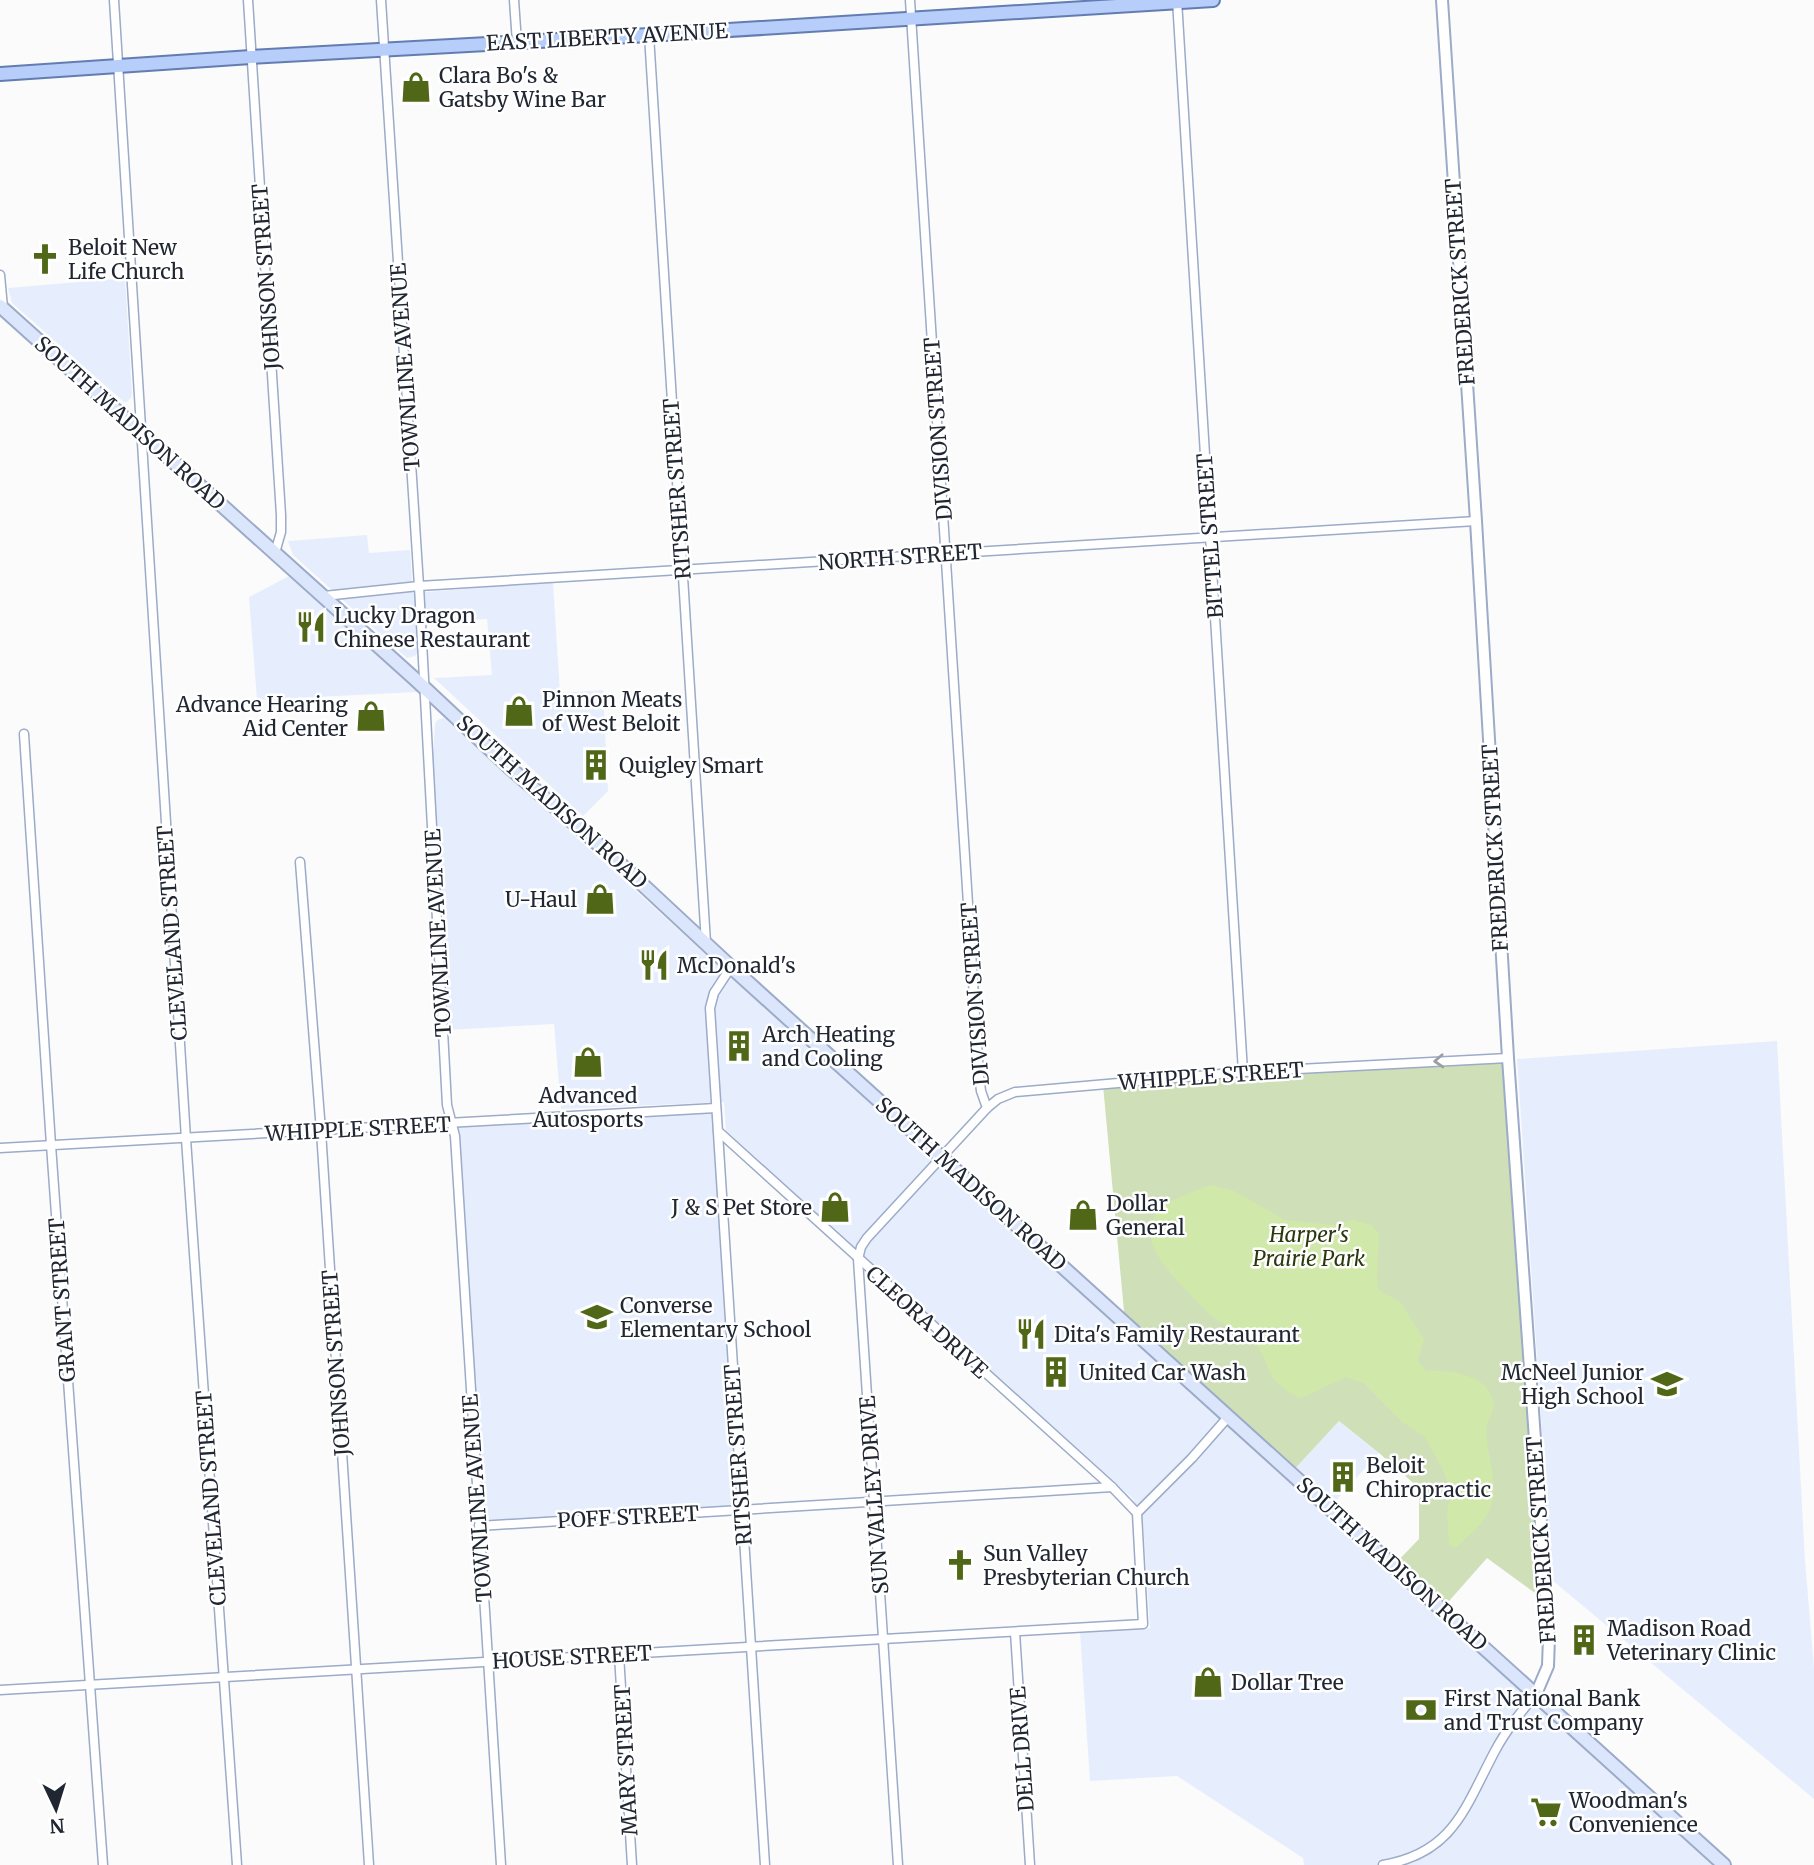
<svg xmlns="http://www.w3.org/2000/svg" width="1814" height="1865" viewBox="0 0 1814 1865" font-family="Merriweather,serif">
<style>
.built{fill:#e6eefe}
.green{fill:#cfdfb8}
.water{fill:#d0e8aa}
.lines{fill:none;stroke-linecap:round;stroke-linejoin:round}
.minor-casing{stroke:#9cabc8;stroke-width:11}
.tertiary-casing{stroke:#9cabc8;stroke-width:14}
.secondary-casing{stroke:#9cabc8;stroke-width:16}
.primary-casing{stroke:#637db1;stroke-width:16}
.minor{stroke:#fff;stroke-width:8}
.tertiary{stroke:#fff;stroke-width:10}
.secondary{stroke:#dbe6fc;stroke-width:12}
.primary{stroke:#b7cdfa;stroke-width:12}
.oneway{stroke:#9b9ea3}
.labels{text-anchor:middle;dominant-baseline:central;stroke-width:5;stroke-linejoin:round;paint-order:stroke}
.street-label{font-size:21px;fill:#212732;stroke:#fff}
.poi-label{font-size:21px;fill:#212732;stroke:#fff;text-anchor:start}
.park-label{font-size:21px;font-style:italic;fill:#2b380c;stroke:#fff}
</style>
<rect width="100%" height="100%" fill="#fbfbfb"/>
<g class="built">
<path d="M125,278L132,393L131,398L127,402H124L12,303L8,288Z"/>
<path d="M367,535L369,553L410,550L413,593L553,582L560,693L603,690L608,791L583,816L434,678L492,675L487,619L417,623L418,652L415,656L407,658L293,555L288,541Z"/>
<path d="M291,575L413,685L417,692L257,700L249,597Z"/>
<path d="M444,718L1144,1349L1229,1416L1292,1472L1339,1421L1379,1453L1330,1507L1505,1675L1712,1865H1304L1303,1858L1177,1776L1090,1781L1080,1633L1150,1628L1143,1522L1133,1499L726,1131L724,1102L561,1109L554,1024L447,1030L433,757L435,724L437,720Z"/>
<path d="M1777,1041L1805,1561L1814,1667V1799L1552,1580L1517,1059Z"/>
<path d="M716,1108L742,1510L479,1526L452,1123Z"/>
</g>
<path class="green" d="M1508,1058L1546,1601L1487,1558L1442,1609L1394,1565L1419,1539V1488L1379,1453L1339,1421L1291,1473L1125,1322L1103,1085Z"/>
<path class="water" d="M1210,1185L1234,1191L1285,1220L1334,1225L1353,1220L1372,1225L1379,1235L1377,1278L1379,1290L1400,1302L1424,1339L1418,1360L1426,1371C1449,1370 1489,1374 1493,1402C1495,1412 1485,1423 1486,1433C1488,1461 1502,1490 1486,1517C1479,1528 1465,1538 1456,1548L1449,1544L1447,1515L1451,1490L1442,1468L1424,1436L1402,1422L1365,1384L1346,1377L1301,1398C1259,1381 1274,1359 1250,1339C1239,1330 1224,1326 1213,1317C1199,1305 1155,1260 1152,1243C1149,1229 1153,1219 1158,1206Z"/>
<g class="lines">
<defs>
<g id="minor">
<path d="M114,0L186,1139L237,1865"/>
<path d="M248,0L281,515V532L275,553"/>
<path d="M381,0L419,586L447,1105L455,1136L501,1865"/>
<path d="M514,0L517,43"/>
<path d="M910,0L979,1075L981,1091L987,1108"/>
<path d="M1177,0L1243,1072"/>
<path d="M649,35L706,943"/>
<path d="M0,275L3,308"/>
<path d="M324,596L419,586L1476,521"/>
<path d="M24,734L51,1145L103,1865"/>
<path d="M300,862L321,1131L369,1865"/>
<path d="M731,967L714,993L710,1008L765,1865"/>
<path d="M718,1131L1112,1487L1137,1513"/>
<path d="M0,1148L716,1108"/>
<path d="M479,1526L1112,1487"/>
<path d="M1015,1632L1030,1865"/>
<path d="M619,1655L632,1865"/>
<path d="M0,1690L1143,1624L1137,1513L1192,1458L1229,1416"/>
<path d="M898,1865L858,1259L861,1247L867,1238L987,1108L998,1099L1015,1092L1243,1072L1508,1058"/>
<path d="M1383,1865C1454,1853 1465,1807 1495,1751C1506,1730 1521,1712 1536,1694"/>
</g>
<path id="tertiary" d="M1442,0L1476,521L1508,1058L1549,1637L1548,1666L1536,1694"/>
<path id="secondary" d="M0,306L416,680L510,768L615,859L731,967L1724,1865"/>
<path id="primary" d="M0,74L251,57L649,35L1213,0"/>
</defs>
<use href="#minor" class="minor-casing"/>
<use href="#tertiary" class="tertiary-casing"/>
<use href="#secondary" class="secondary-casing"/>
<use href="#primary" class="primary-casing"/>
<use href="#minor" class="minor"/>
<use href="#tertiary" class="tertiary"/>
<use href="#secondary" class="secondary"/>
<use href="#primary" class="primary"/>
</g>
<defs><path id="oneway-chevron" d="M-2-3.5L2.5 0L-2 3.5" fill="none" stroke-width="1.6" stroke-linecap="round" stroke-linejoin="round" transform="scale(1.75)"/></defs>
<use class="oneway" href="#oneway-chevron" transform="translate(1439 1061) rotate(177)"/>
<defs>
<symbol id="shop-bare" viewBox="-9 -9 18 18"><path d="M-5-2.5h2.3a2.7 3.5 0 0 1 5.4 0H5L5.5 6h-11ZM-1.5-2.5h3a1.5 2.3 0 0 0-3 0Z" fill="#4f6716" stroke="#fff" stroke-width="2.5" paint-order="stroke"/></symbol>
<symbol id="church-bare" viewBox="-9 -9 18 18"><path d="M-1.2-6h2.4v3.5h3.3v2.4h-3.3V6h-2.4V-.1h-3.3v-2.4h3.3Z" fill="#4f6716" stroke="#fff" stroke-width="2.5" paint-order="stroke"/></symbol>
<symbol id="restaurant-bare" viewBox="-9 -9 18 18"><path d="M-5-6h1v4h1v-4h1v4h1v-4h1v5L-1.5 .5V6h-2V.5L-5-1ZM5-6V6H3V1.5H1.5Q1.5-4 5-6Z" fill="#4f6716" stroke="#fff" stroke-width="2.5" paint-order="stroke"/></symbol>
<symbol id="building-bare" viewBox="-9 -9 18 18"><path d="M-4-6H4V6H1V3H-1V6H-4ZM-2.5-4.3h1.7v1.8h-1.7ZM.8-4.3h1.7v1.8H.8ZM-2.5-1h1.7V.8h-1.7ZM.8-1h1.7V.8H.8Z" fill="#4f6716" stroke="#fff" stroke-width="2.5" paint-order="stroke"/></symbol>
<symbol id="school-bare" viewBox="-9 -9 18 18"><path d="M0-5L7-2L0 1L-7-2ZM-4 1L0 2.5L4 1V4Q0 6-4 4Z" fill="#4f6716" stroke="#fff" stroke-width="2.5" paint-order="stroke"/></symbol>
<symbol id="bank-bare" viewBox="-9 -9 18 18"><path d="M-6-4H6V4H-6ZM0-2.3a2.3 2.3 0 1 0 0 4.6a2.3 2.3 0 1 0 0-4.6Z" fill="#4f6716" stroke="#fff" stroke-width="2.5" paint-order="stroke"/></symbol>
<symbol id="supermarket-bare" viewBox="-9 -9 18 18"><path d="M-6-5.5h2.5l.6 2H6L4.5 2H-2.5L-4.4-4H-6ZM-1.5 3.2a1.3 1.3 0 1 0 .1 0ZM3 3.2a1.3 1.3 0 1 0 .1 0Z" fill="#4f6716" stroke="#fff" stroke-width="2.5" paint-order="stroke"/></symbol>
</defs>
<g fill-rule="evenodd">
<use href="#shop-bare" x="394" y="65" width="44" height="44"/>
<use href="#church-bare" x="23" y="237" width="44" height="44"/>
<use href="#restaurant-bare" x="289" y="605" width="44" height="44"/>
<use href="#shop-bare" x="497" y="689" width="44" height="44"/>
<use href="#shop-bare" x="349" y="694" width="44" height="44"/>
<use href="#building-bare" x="574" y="743" width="44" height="44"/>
<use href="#shop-bare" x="578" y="877" width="44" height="44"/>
<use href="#restaurant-bare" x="632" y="943" width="44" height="44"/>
<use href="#building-bare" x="717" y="1024" width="44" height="44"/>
<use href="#shop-bare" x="566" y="1040" width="44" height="44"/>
<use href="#shop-bare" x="813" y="1185" width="44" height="44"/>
<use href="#shop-bare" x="1061" y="1193" width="44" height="44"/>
<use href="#school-bare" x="575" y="1295" width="44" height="44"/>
<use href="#restaurant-bare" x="1009" y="1312" width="44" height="44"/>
<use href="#building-bare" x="1034" y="1350" width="44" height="44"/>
<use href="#school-bare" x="1645" y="1362" width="44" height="44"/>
<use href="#building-bare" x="1321" y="1455" width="44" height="44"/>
<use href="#church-bare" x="938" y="1543" width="44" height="44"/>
<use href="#building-bare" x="1562" y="1618" width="44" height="44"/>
<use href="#shop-bare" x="1186" y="1660" width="44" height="44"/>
<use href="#bank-bare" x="1399" y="1688" width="44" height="44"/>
<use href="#supermarket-bare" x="1524" y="1790" width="44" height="44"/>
</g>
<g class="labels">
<g class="street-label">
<text transform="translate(607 37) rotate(-3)">EAST LIBERTY AVENUE</text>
<text transform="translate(266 277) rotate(-94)">JOHNSON STREET</text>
<text transform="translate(1460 282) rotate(-94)">FREDERICK STREET</text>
<text transform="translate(405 367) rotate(-94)">TOWNLINE AVENUE</text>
<text transform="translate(130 423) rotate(42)">SOUTH MADISON ROAD</text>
<text transform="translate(938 429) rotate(-94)">DIVISION STREET</text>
<text transform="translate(677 489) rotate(-94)">RITSHER STREET</text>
<text transform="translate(1210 536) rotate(-94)">BITTEL STREET</text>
<text transform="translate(900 557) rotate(-4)">NORTH STREET</text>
<text transform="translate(552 802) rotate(42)">SOUTH MADISON ROAD</text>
<text transform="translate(1495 848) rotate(-93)">FREDERICK STREET</text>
<text transform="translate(172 933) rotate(-94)">CLEVELAND STREET</text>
<text transform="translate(438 933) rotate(-93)">TOWNLINE AVENUE</text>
<text transform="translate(975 994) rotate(-94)">DIVISION STREET</text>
<text transform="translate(1211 1076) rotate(-4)">WHIPPLE STREET</text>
<text transform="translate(358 1129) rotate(-3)">WHIPPLE STREET</text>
<text transform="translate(971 1184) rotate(42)">SOUTH MADISON ROAD</text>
<text transform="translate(62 1300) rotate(-94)">GRANT STREET</text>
<text transform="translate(927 1322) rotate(42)">CLEORA DRIVE</text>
<text transform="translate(336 1363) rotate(-94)">JOHNSON STREET</text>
<text transform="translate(738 1455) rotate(-94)">RITSHER STREET</text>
<text transform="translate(874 1495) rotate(-94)">SUN VALLEY DRIVE</text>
<text transform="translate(211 1498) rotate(-94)">CLEVELAND STREET</text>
<text transform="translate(477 1498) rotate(-94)">TOWNLINE AVENUE</text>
<text transform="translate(628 1517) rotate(-3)">POFF STREET</text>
<text transform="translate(1541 1540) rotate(-94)">FREDERICK STREET</text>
<text transform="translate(1392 1564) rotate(42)">SOUTH MADISON ROAD</text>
<text transform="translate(572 1657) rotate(-3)">HOUSE STREET</text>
<text transform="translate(1022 1749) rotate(-94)">DELL DRIVE</text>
<text transform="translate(626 1760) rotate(-93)">MARY STREET</text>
</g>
<g class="poi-label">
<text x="439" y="75">Clara Bo's &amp;<tspan x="439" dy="24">Gatsby Wine Bar</tspan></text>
<text x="68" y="247">Beloit New<tspan x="68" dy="24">Life Church</tspan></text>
<text x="334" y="615">Lucky Dragon<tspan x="334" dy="24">Chinese Restaurant</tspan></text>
<text x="542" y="699">Pinnon Meats<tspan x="542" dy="24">of West Beloit</tspan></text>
<text x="348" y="704" text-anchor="end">Advance Hearing<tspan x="348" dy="24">Aid Center</tspan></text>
<text x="619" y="765">Quigley Smart</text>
<text x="577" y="899" text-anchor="end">U-Haul</text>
<text x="677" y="965">McDonald's</text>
<text x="762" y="1034">Arch Heating<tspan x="762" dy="24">and Cooling</tspan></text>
<text x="588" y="1095" text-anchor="middle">Advanced<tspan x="588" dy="24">Autosports</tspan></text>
<text x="1106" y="1203">Dollar<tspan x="1106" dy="24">General</tspan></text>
<text x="812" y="1207" text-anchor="end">J &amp; S Pet Store</text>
<text x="620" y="1305">Converse<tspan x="620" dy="24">Elementary School</tspan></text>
<text x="1054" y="1334">Dita's Family Restaurant</text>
<text x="1079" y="1372">United Car Wash</text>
<text x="1644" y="1372" text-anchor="end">McNeel Junior<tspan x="1644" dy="24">High School</tspan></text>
<text x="1366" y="1465">Beloit<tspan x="1366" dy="24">Chiropractic</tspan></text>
<text x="983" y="1553">Sun Valley<tspan x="983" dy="24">Presbyterian Church</tspan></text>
<text x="1607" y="1628">Madison Road<tspan x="1607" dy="24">Veterinary Clinic</tspan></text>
<text x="1231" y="1682">Dollar Tree</text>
<text x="1444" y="1698">First National Bank<tspan x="1444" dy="24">and Trust Company</tspan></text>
<text x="1569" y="1800">Woodman's<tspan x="1569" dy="24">Convenience</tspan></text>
</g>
<g class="park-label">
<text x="1309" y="1234">Harper's<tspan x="1309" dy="24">Prairie Park</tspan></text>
</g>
</g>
<g transform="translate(56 1809) rotate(176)" stroke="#ffffff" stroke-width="5" paint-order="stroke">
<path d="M0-5L12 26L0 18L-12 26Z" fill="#212732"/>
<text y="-10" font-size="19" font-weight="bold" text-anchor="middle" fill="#212732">N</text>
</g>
</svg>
